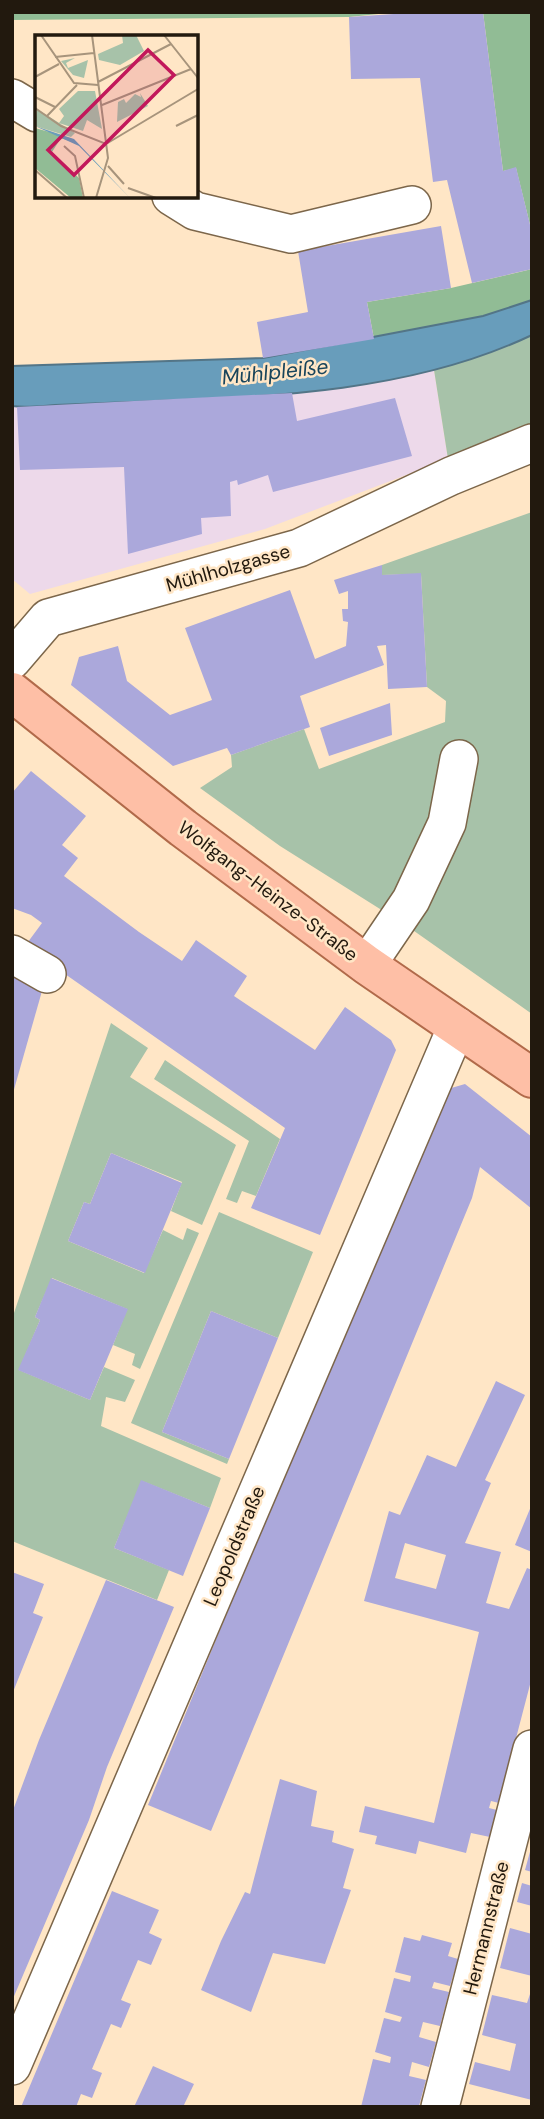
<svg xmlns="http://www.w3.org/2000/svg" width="544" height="2119" viewBox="0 0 544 2119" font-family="'DM Sans',sans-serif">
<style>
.commercial{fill:#edd9ea}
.green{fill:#a7c2a9}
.forest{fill:#91bc95}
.water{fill:#689dbb;stroke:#537587;stroke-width:2}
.building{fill:#aba8db;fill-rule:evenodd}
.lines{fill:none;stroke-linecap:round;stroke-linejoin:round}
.minor-casing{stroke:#7c664a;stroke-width:40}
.major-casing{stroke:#b16a4a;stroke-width:42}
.minor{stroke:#fff;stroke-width:37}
.major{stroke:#febfa6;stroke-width:38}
.labels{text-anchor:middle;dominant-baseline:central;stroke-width:5;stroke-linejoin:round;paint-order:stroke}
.street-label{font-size:19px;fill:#22190e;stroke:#ffe6c6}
.water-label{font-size:21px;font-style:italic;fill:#18445b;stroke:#ffe6c6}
.inset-road{fill:none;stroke:#a7947c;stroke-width:2}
.view{fill:#c2185b;fill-opacity:0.15;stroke:#c2185b;stroke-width:3.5}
.inset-edge{fill:none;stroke:#22190e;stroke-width:3.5}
</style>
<rect width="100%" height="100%" fill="#ffe6c6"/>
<path class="commercial" d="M434,370L448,459L265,529L30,594L12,579V407L226,398L382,381Z"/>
<g class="green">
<path d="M532,335V430L448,459L434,370L505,347Z"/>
<path d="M532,512V1014L407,926L280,846L200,788L232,767L231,755L304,729L319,769L445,722L446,701L427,687L421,574L382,575V565Z"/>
<path d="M111,1023L148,1048L130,1077L236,1145L202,1225L171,1211L182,1182L111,1153L90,1204L84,1202L68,1241L144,1273L163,1230L183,1240L187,1228L199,1233L140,1369L132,1365L135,1354L113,1345L127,1309L52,1278L35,1317L40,1320L19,1370L90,1400L104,1367L135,1380L125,1402L106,1397L101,1426L221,1478L210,1508L142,1481L114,1548L169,1570L157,1600L12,1541V1319Z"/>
<path d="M165,1060L280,1139L256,1196L242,1191L237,1203L226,1199L249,1141L154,1079Z"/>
<path d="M219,1212L313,1252L278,1338L211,1311L162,1432L229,1459L227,1464L131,1423Z"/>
</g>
<g class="forest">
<path d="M12,12H398L349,17L12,20Z"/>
<path d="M483,12H532V233L516,168L503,171Z"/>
<path d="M532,269V300L483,316L374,339L367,302L451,288Z"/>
</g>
<path class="water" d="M532,300V335C408,394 264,397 129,402C105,403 80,404 55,405C41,406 26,408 12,406V366L263,358L483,316Z"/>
<g class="building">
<path d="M423,12H483L503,171L516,167L532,233V269L472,283L447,180L433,182L420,78L351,79L349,17Z"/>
<path d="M441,226L451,288L367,302L374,339L263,358L257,322L308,312L298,251Z"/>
<path d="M292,393L297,421L395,398L412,456L273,492L268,475L238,485L237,480L230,482L231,516L201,518L202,534L128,554L124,467L20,470L17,407Z"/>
<path d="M382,565V575L421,573L427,687L388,689L386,645L377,646L384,665L300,696L310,727L231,755L227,748L173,766L71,685L79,657L118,646L127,681L170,715L212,700L185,628L290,590L315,659L346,646L348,622L343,621L342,609H348V591L339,594L334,580Z"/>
<path d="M390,703L392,735L329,756L320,728Z"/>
<path d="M31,771L86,816L62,845L78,858L64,876L139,932L182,961L196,940L247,976L234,996L315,1050L345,1007L391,1040L396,1050L320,1235L251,1208L285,1128L25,946L42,923L31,915L12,908V793Z"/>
<path d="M12,975L44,984L13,1093H12Z"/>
<path d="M465,1084L532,1137V1209L480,1167L472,1198L211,1831L148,1805L390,1216L448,1089Z"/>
<path d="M111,1153L182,1183L145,1273L68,1241L84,1202L90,1204Z"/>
<path d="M51,1278L128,1309L90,1400L18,1370L40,1320L35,1317Z"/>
<path d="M211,1311L278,1338L229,1459L162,1432Z"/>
<path d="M496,1381L525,1395L485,1480L491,1483L465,1543L501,1552L486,1603L509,1609L527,1568L532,1570V1677L499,1803L491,1801L489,1808L497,1810L490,1837L471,1833L466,1853L419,1841L416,1854L375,1844L377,1836L359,1832L365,1806L434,1823L479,1632L364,1601L389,1511L400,1515L427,1455L456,1467ZM405,1543L446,1555L436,1589L395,1578Z"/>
<path d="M141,1480L210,1508L183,1576L114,1548Z"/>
<path d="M532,1504V1552L515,1545Z"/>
<path d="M12,1572L44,1584L33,1613L43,1617L13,1692Z"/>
<path d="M106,1580L174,1607L107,1767L89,1820L12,2001V1813L39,1740Z"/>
<path d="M280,1779L317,1791L311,1826L334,1831L332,1842L354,1849L343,1888L351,1890L325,1964L273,1953L251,2012L201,1990L221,1941L245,1892L250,1894Z"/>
<path d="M531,1848H532V1872L525,1870Z"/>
<path d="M522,1883L532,1886V1906L517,1902Z"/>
<path d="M112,1891L159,1910L149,1933L162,1939L151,1965L138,1960L121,2000L131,2004L121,2028L111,2024L92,2069L102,2073L92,2098L81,2094L76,2107H21Z"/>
<path d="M510,1928L532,1934V1976L500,1968Z"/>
<path d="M422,1935L452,1943L448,1956L458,1959L450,1986L434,1982L432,1988L449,1992L440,2026L423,2022L419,2037L436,2042L429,2067L412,2062L409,2076L426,2080L419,2106L361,2107L373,2059L390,2063L391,2057L375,2052L384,2018L400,2022L402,2017L385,2012L394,1978L410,1982L411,1976L395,1972L404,1937L420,1941Z"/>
<path d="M532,1988V2100L469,2084L475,2062L510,2071L516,2044L482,2035L492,1995L527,2003Z"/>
<path d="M153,2066L194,2084L183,2107H134Z"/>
</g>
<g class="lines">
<defs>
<g id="minor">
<path d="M12,98L37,113"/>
<path d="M171,196L195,211L291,234L412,205"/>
<path d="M12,660L48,618L299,548L451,476L532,443"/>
<path d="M12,954L47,974"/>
<path d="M367,965L411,900L447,823L459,759"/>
<path d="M12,2066L457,1026"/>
<path d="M440,2107L532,1749"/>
</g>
<path id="major" d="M12,692L183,828L367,965L532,1078"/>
</defs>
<use href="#minor" class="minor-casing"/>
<use href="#major" class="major-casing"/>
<use href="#minor" class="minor"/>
<use href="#major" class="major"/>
</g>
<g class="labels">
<g class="street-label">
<text transform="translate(228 568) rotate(-16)">Mühlholzgasse</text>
<text transform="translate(268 891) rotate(37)">Wolfgang-Heinze-Straße</text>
<text transform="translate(234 1546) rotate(-67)">Leopoldstraße</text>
<text transform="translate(486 1928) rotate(-76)">Hermannstraße</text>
</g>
<g class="water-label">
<text transform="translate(275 372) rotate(-6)">Mühlpleiße</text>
</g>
</g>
<g transform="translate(35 35)">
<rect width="163" height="163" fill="#ffe6c6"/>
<path d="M87,0H101L109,16L85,30L64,25L63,19L88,8ZM40,23L31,28L33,33L53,25L49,43L38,40L26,26ZM43,56H60L67,94L52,85L48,96L24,88L29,81L24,74ZM105,58L113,71L82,87L83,67L89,64L91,68L100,59L106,62ZM2,74L40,98L36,102L0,91Z" fill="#a7c2a9"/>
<path d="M0,93L25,100L37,107L26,103L17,117L44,143L48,163H36L0,133Z" fill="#91bc95"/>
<path d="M0,91L39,104L95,163L44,111Z" fill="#689dbb"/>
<path class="inset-road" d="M6,0L39,48L63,50M57,0L73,123L61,163M129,0L163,43M20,22L59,18M0,42L24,29M63,47L136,9M0,62L20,72M67,70L156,34M0,73L26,91L71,109L163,54M12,81L42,50M141,91L163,80M29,111L40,121L49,163M73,131L89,149M0,135L32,163M93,153L121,163"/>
<path class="view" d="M113,15L139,40L39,140L13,115Z"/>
<rect width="163" height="163" class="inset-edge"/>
</g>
<rect width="544" height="2119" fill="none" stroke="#22190e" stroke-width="28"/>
</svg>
